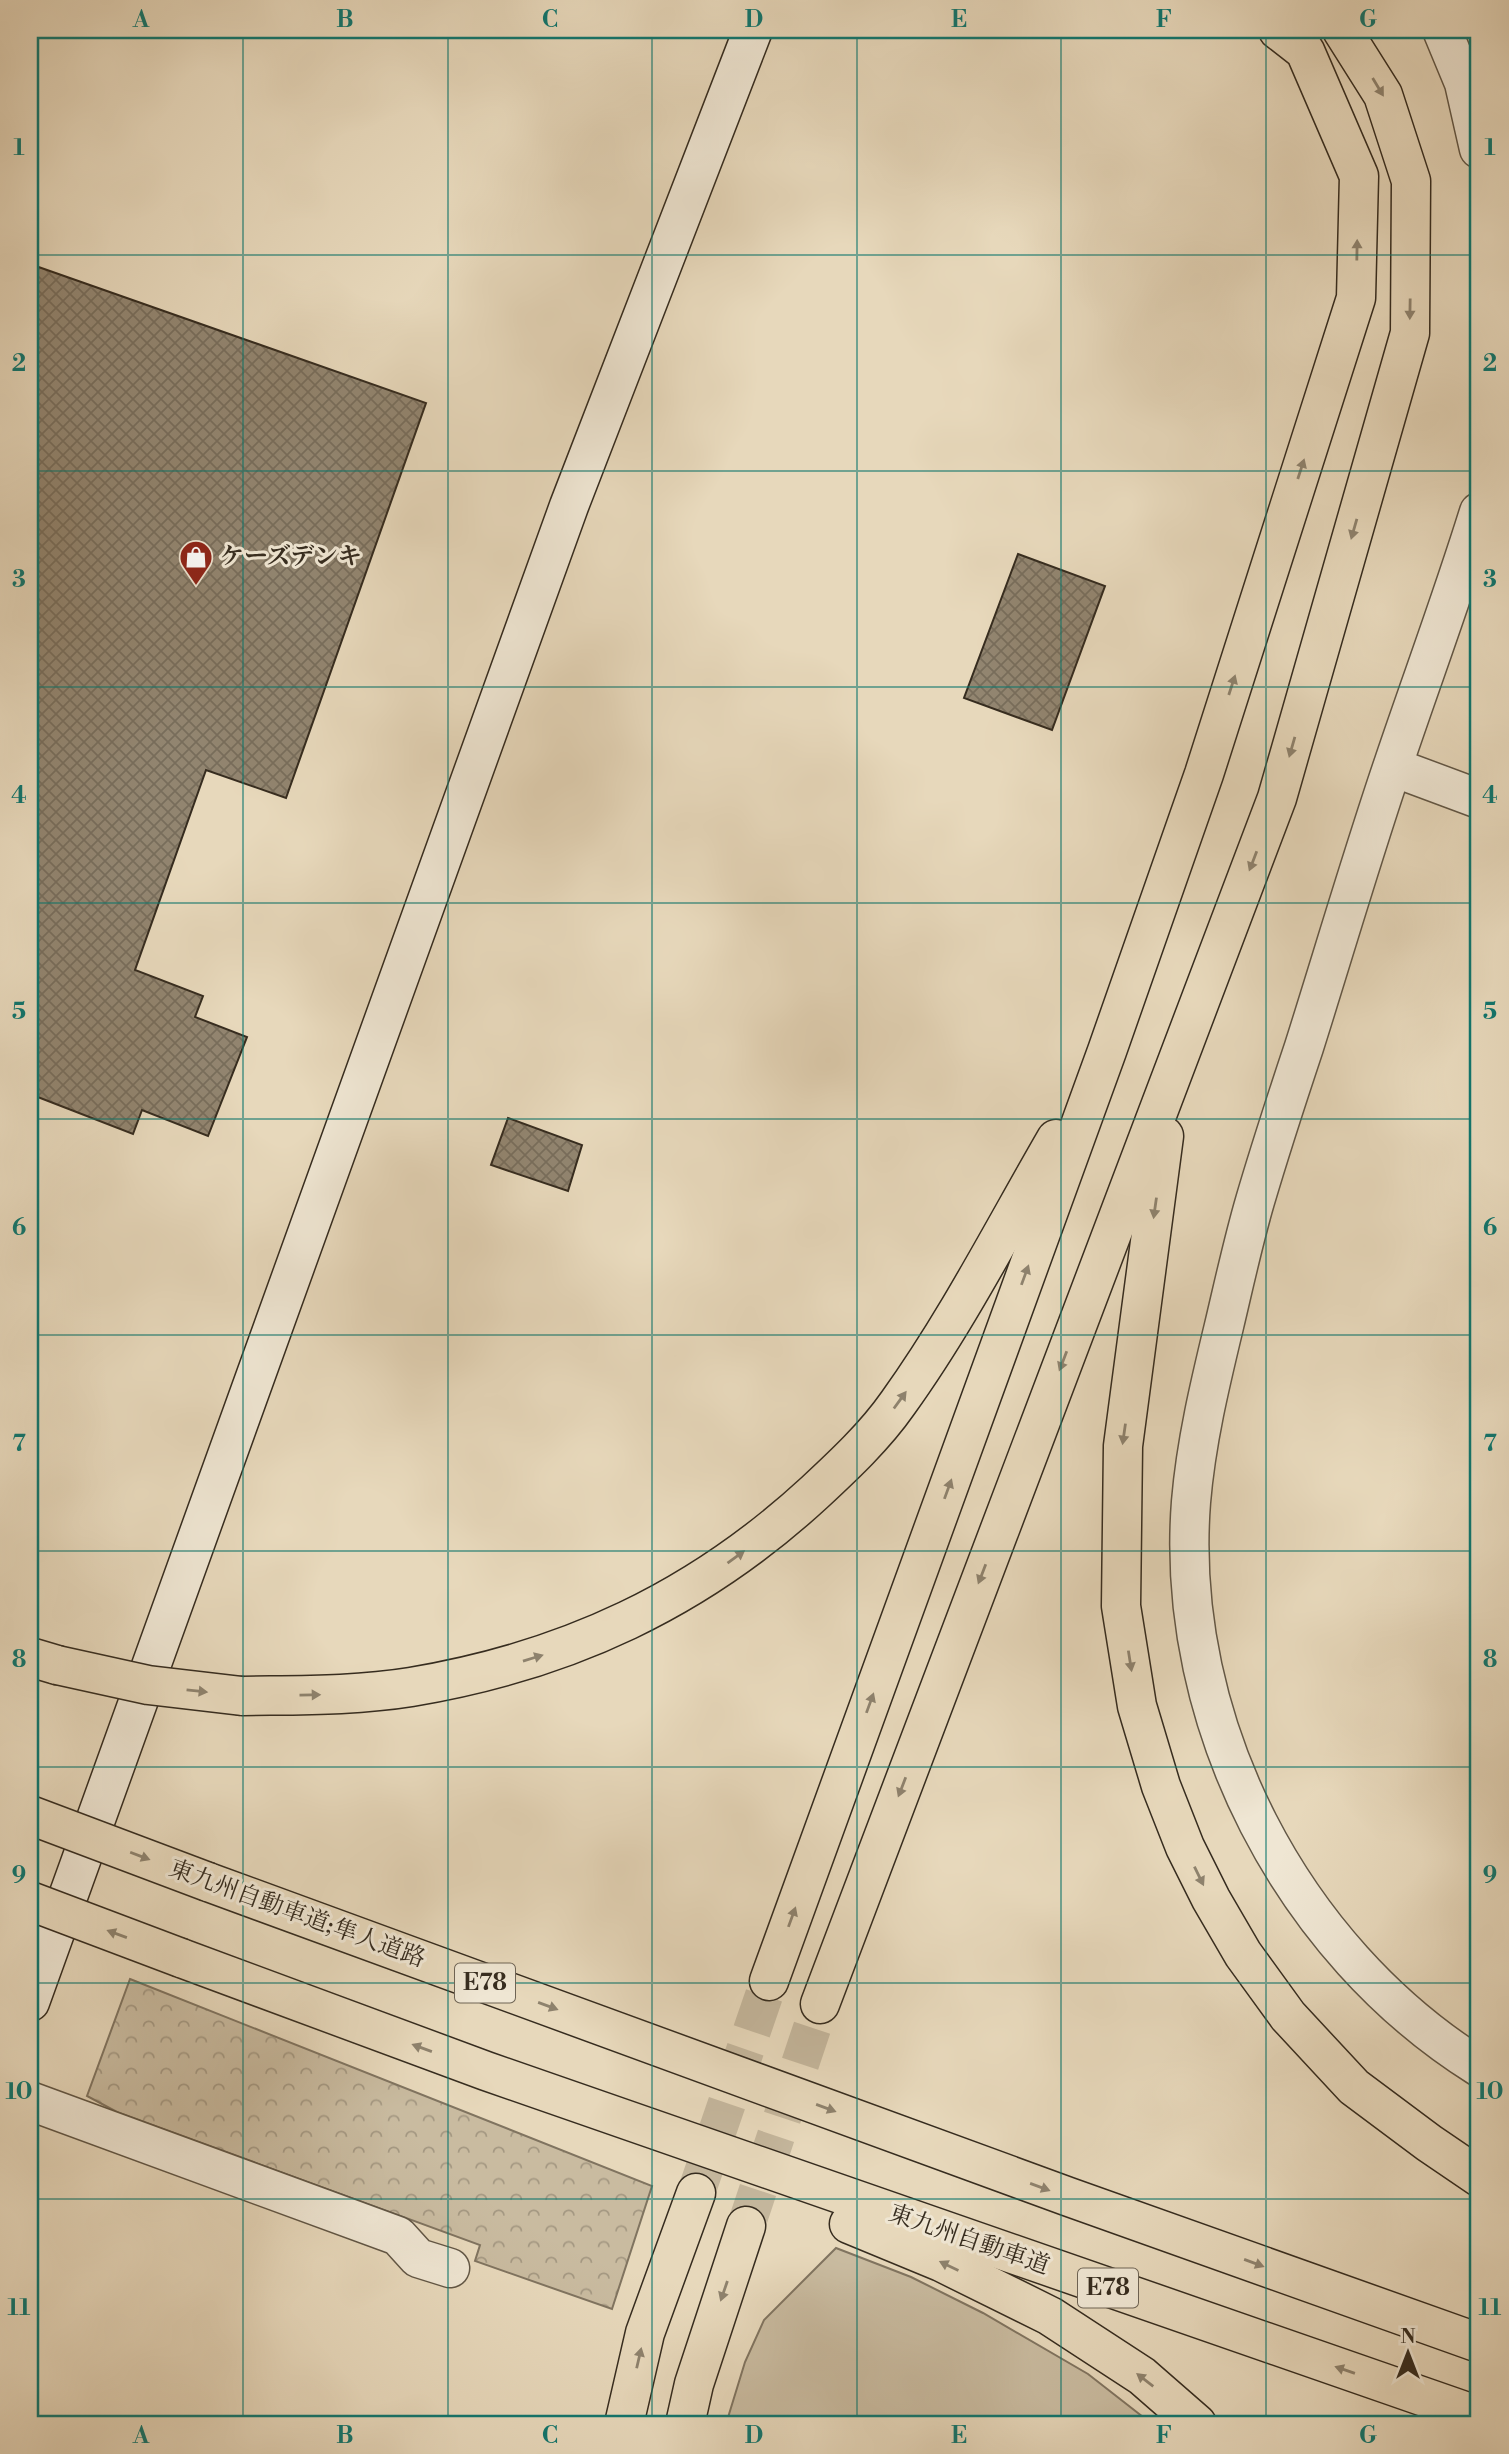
<svg xmlns="http://www.w3.org/2000/svg" width="1509" height="2454" viewBox="0 0 1509 2454" font-family="'Libre Bodoni','Noto Serif JP',serif">
<style>
.green{fill:#c9bba0;stroke:#807460;stroke-width:2}
.forest{fill:url(#forest-crowns);stroke:#807460;stroke-width:2}
.building{fill:url(#building-cross-hatch);stroke:#362c1f;stroke-width:2}
.lines{fill:none;stroke-linecap:round;stroke-linejoin:round}
.highway-tunnel{stroke:#c4b69c;stroke-width:38;stroke-dasharray:38 19;stroke-linecap:butt}
.street-casing{stroke:#625746;stroke-width:41}
.secondary-casing{stroke:#362c1f;stroke-width:41}
.highway-casing{stroke:#362c1f;stroke-width:41}
.street{stroke:#efe6d3;stroke-width:38}
.secondary{stroke:#efe6d3;stroke-width:38}
.highway{stroke:#e7d8bb;stroke-width:38}
.highway-bridge-casing{stroke:#362c1f;stroke-width:41;stroke-linecap:butt}
.highway-bridge{stroke:#e7d8bb;stroke-width:38}
.oneway{fill:#8e826d}
.grid{fill:none;stroke:#0f766e;stroke-width:2;stroke-opacity:0.55}
.labels{text-anchor:middle;dominant-baseline:central;stroke-width:6;stroke-linejoin:round;paint-order:stroke}
.shield{fill:#efe6d3;stroke:#6e6455;stroke-width:2}
.shield-label{font-size:23px;font-weight:bold;fill:#362c1f}
.poi-label{font-size:24px;font-weight:bold;fill:#362c1f;stroke:#efe6d3;text-anchor:start}
.street-label{font-size:24px;fill:#362c1f;stroke:#efe6d3}
.neatline{fill:none;stroke:#0f766e;stroke-width:2.5}
.grid-label{font-size:23px;text-anchor:middle;font-weight:bold;fill:#0f766e}
</style>
<defs>
<pattern id="forest-crowns" width="20" height="18" patternUnits="userSpaceOnUse" patternTransform="scale(1.75)"><rect width="20" height="18" fill="#c9bba0"/><path d="M2 6a3 3 0 1 1 6 0M12 15a3 3 0 1 1 6 0" fill="none" stroke="#a49882"/></pattern>
<pattern id="building-cross-hatch" width="8" height="8" patternUnits="userSpaceOnUse" patternTransform="scale(1.75)"><rect width="8" height="8" fill="#928570"/><path d="M0 0l8 8M0 8l8-8" fill="none" stroke="#786d5b"/></pattern>
</defs>
<rect width="100%" height="100%" fill="#e7d8bb"/>
<filter id="stains"><feTurbulence type="fractalNoise" baseFrequency=".00286" numOctaves="4"/><feColorMatrix values="0 0 0 0 .2 0 0 0 0 .09 0 0 0 0 .02 0 0 0 .5 -.17"/></filter>
<radialGradient id="worn" r=".72"><stop offset=".6" stop-color="#630" stop-opacity="0"/><stop offset="1" stop-color="#630" stop-opacity=".3"/></radialGradient>
<path class="green" d="M836,2248L911,2277L983,2313L1088,2374L1152,2424H726L745,2362L764,2320Z"/>
<path class="forest" d="M130,1979L652,2186L612,2309L475,2261L480,2245L117,2112L87,2096Z"/>
<g class="building">
<path d="M30,264L426,403L286,798L206,770L135,970L203,996L195,1017L247,1037L208,1136L142,1110L133,1134L30,1094Z"/>
<path d="M1018,554L1105,586L1052,730L964,698Z"/>
<path d="M508,1118L582,1145L568,1191L491,1165Z"/>
</g>
<g class="lines">
<g class="highway-tunnel">
<path d="M696,2193L769,1981"/>
<path d="M746,2226L820,2004"/>
</g>
<defs>
<g id="street">
<path d="M1442,30L1464,83L1479,149"/>
<path d="M1479,512C1453,596 1422,679 1394,762C1362,856 1334,952 1304,1047C1287,1098 1270,1150 1255,1201C1243,1242 1234,1284 1224,1326C1210,1384 1196,1442 1191,1502C1174,1723 1292,1950 1479,2067"/>
<path d="M1393,767L1479,799"/>
<path d="M30,2101L398,2236L418,2258L450,2268"/>
</g>
<path id="secondary" d="M30,2002L569,506L753,30"/>
<g id="highway">
<path d="M1164,1136L1123,1446L1121,1606L1137,1706L1161,1786L1185,1847L1211,1899L1243,1954L1288,2016L1354,2087L1429,2143L1479,2177"/>
<path d="M30,1657L57,1665"/>
<path d="M242,1696C298,1695 355,1696 411,1687C567,1661 698,1600 815,1492C844,1465 875,1436 898,1403C957,1321 1005,1227 1056,1139"/>
<path d="M208,1882L1069,2197L1479,2343"/>
<path d="M181,1958L486,2071L1479,2416"/>
<path d="M769,1981L1107,1051L1204,774L1356,298L1359,176L1305,51L1278,30"/>
<path d="M820,2004L1277,798L1410,333L1411,181L1383,95L1342,30"/>
<path d="M849,2224L941,2262L1050,2316L1142,2376L1197,2424"/>
<path d="M624,2424L645,2333L696,2193"/>
<path d="M685,2424L694,2384L746,2226"/>
</g>
</defs>
<use href="#street" class="street-casing"/>
<use href="#secondary" class="secondary-casing"/>
<use href="#highway" class="highway-casing"/>
<use href="#street" class="street"/>
<use href="#secondary" class="secondary"/>
<use href="#highway" class="highway"/>
<defs>
<g id="highway-bridge">
<path d="M57,1665L148,1685L242,1696"/>
<path d="M30,1815L208,1882"/>
<path d="M30,1901L181,1958"/>
</g>
</defs>
<use href="#highway-bridge" class="highway-bridge-casing"/>
<use href="#highway-bridge" class="highway-bridge"/>
</g>
<defs><path id="oneway-solid" d="M-6-.8H1V-3.2L6.5 0L1 3.2V.8H-6Z" transform="scale(1.75)"/></defs>
<g class="oneway">
<use href="#oneway-solid" transform="translate(1378 87) rotate(59)"/>
<use href="#oneway-solid" transform="translate(1357 250) rotate(-89)"/>
<use href="#oneway-solid" transform="translate(1410 309) rotate(91)"/>
<use href="#oneway-solid" transform="translate(1301 469) rotate(-72)"/>
<use href="#oneway-solid" transform="translate(1354 529) rotate(106)"/>
<use href="#oneway-solid" transform="translate(1232 685) rotate(-72)"/>
<use href="#oneway-solid" transform="translate(1292 747) rotate(106)"/>
<use href="#oneway-solid" transform="translate(1253 861) rotate(111)"/>
<use href="#oneway-solid" transform="translate(1155 1208) rotate(98)"/>
<use href="#oneway-solid" transform="translate(1025 1275) rotate(-70)"/>
<use href="#oneway-solid" transform="translate(1063 1361) rotate(111)"/>
<use href="#oneway-solid" transform="translate(900 1400) rotate(-54)"/>
<use href="#oneway-solid" transform="translate(1124 1434) rotate(98)"/>
<use href="#oneway-solid" transform="translate(948 1489) rotate(-70)"/>
<use href="#oneway-solid" transform="translate(736 1557) rotate(-36)"/>
<use href="#oneway-solid" transform="translate(982 1574) rotate(111)"/>
<use href="#oneway-solid" transform="translate(533 1658) rotate(-17)"/>
<use href="#oneway-solid" transform="translate(1130 1661) rotate(81)"/>
<use href="#oneway-solid" transform="translate(197 1691) rotate(6)"/>
<use href="#oneway-solid" transform="translate(310 1695) rotate(-1)"/>
<use href="#oneway-solid" transform="translate(870 1703) rotate(-70)"/>
<use href="#oneway-solid" transform="translate(902 1787) rotate(111)"/>
<use href="#oneway-solid" transform="translate(140 1856) rotate(21)"/>
<use href="#oneway-solid" transform="translate(1199 1876) rotate(64)"/>
<use href="#oneway-solid" transform="translate(792 1917) rotate(-70)"/>
<use href="#oneway-solid" transform="translate(117 1934) rotate(-160)"/>
<use href="#oneway-solid" transform="translate(548 2006) rotate(20)"/>
<use href="#oneway-solid" transform="translate(422 2048) rotate(-160)"/>
<use href="#oneway-solid" transform="translate(826 2108) rotate(20)"/>
<use href="#oneway-solid" transform="translate(1040 2187) rotate(20)"/>
<use href="#oneway-solid" transform="translate(1254 2263) rotate(20)"/>
<use href="#oneway-solid" transform="translate(949 2266) rotate(-154)"/>
<use href="#oneway-solid" transform="translate(724 2291) rotate(109)"/>
<use href="#oneway-solid" transform="translate(639 2358) rotate(-77)"/>
<use href="#oneway-solid" transform="translate(1345 2370) rotate(-161)"/>
<use href="#oneway-solid" transform="translate(1145 2380) rotate(-142)"/>
</g>
<path class="grid" d="M243,30V2424M448,30V2424M652,30V2424M857,30V2424M1061,30V2424M1266,30V2424M30,255H1479M30,471H1479M30,687H1479M30,903H1479M30,1119H1479M30,1335H1479M30,1551H1479M30,1767H1479M30,1983H1479M30,2199H1479"/>
<defs>
<symbol id="shop-pin" viewBox="-11 -11 22 30"><path d="M0 17L-7.5 6A9.5 9.5 0 1 1 7.5 6Z" fill="#8f2418" stroke="#efe6d3"/><path d="M-5-2.5h2.3a2.7 3.5 0 0 1 5.4 0H5L5.5 6h-11ZM-1.5-2.5h3a1.5 2.3 0 0 0-3 0Z" fill="#fff"/></symbol>
</defs>
<g fill-rule="evenodd">
<use href="#shop-pin" x="177" y="538" width="38" height="52"/>
</g>
<g class="labels">
<g class="shield">
<rect x="455" y="1963.5" width="60" height="39" rx="5"/>
<rect x="1078" y="2268.5" width="60" height="39" rx="5"/>
</g>
<g class="shield-label">
<text x="485" y="1983">E78</text>
<text x="1108" y="2288">E78</text>
</g>
<g class="poi-label">
<text x="220" y="557">ケーズデンキ</text>
</g>
<g class="street-label">
<text transform="translate(297 1914) rotate(20)">東九州自動車道;隼人道路</text>
<text transform="translate(969 2240) rotate(19)">東九州自動車道</text>
</g>
</g>
<rect width="1509" height="2454" fill="none" stroke="#e7d8bb" stroke-width="77"/>
<g transform="translate(1408 2353)" stroke="#efe6d3" stroke-width="5" paint-order="stroke">
<path d="M0-5L12 26L0 18L-12 26Z" fill="#362c1f"/>
<text y="-10" font-size="19" font-weight="bold" text-anchor="middle" fill="#362c1f">N</text>
</g>
<rect x="38" y="38" width="1432" height="2378" class="neatline"/>
<g class="grid-label">
<text x="141" y="27">A</text>
<text x="345" y="27">B</text>
<text x="550" y="27">C</text>
<text x="754" y="27">D</text>
<text x="959" y="27">E</text>
<text x="1164" y="27">F</text>
<text x="1368" y="27">G</text>
<text x="19" y="155">1</text>
<text x="1490" y="155">1</text>
<text x="19" y="371">2</text>
<text x="1490" y="371">2</text>
<text x="19" y="587">3</text>
<text x="1490" y="587">3</text>
<text x="19" y="803">4</text>
<text x="1490" y="803">4</text>
<text x="19" y="1019">5</text>
<text x="1490" y="1019">5</text>
<text x="19" y="1235">6</text>
<text x="1490" y="1235">6</text>
<text x="19" y="1451">7</text>
<text x="1490" y="1451">7</text>
<text x="19" y="1667">8</text>
<text x="1490" y="1667">8</text>
<text x="19" y="1883">9</text>
<text x="1490" y="1883">9</text>
<text x="19" y="2099">10</text>
<text x="1490" y="2099">10</text>
<text x="19" y="2315">11</text>
<text x="1490" y="2315">11</text>
<text x="141" y="2443">A</text>
<text x="345" y="2443">B</text>
<text x="550" y="2443">C</text>
<text x="754" y="2443">D</text>
<text x="959" y="2443">E</text>
<text x="1164" y="2443">F</text>
<text x="1368" y="2443">G</text>
</g>
<rect width="100%" height="100%" filter="url(#stains)"/>
<rect width="100%" height="100%" fill="url(#worn)"/>
</svg>
